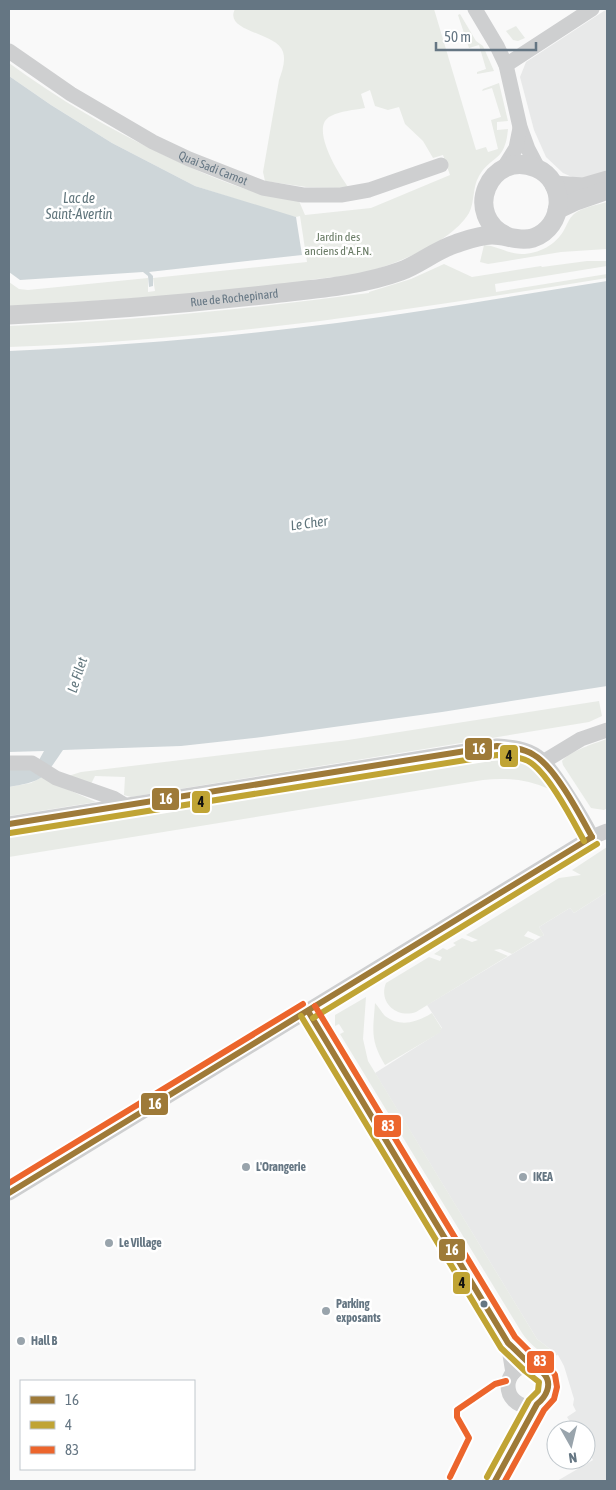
<svg xmlns="http://www.w3.org/2000/svg" width="616" height="1490" viewBox="0 0 616 1490" font-family="'Asap Condensed',sans-serif">
<style>
.built{fill:#e8e9e9}
.green{fill:#e8ebe6}
.water{fill:#ced6d9}
.lines{fill:none;stroke-linecap:round;stroke-linejoin:round}
.minor{stroke:#cecfd0;stroke-width:15}
.tertiary{stroke:#cecfd0;stroke-width:19}
.bus-1-casing{stroke:#fff;stroke-width:10}
.bus-2-casing{stroke:#fff;stroke-width:10}
.bus-3-casing{stroke:#fff;stroke-width:10}
.bus-1{stroke:#9e7a38;stroke-width:6}
.bus-2{stroke:#c0a434;stroke-width:6}
.bus-3{stroke:#ec652c;stroke-width:6}
.poi-dot{fill:#99a4ac;stroke:#fff;stroke-width:2}
.bus-dot{fill:#657683;stroke:#fff;stroke-width:2}
.labels{text-anchor:middle;dominant-baseline:central;stroke-width:5;stroke-linejoin:round;paint-order:stroke}
.street-label{font-size:12px;fill:#657683;stroke:#fff}
.park-label{font-size:12px;fill:#687a64;stroke:#fff}
.poi-label{font-size:12px;font-weight:bold;fill:#657683;stroke:#fff;text-anchor:start}
.water-label{font-size:14px;font-style:italic;fill:#60757c;stroke:#fff}
.line-badge{stroke:#fff;stroke-width:2}
.badge-label{font-size:14px;text-anchor:middle;font-weight:bold;fill:#fff}
.pale-badge-label{font-size:14px;text-anchor:middle;font-weight:bold;fill:#111}
</style>
<rect width="100%" height="100%" fill="#f9f9f9"/>
<g class="built">
<path d="M607,9V171L587,180H579L563,173L546,157L534,130L520,77L526,62Z"/>
<path d="M607,892V1481H557L593,1460L586,1449V1430H575L567,1417L576,1411L573,1405L574,1399L564,1366L558,1355L537,1339L375,1073L440,1032V1030L442,1028L427,1005L544,935L539,927L570,908L574,913Z"/>
</g>
<g class="green">
<path d="M235,9H434L476,150L486,147L488,152L498,149L491,120L501,117L492,88L482,91L483,89L499,83L508,121L497,122V130L508,129C505,163 492,154 479,176C472,188 475,202 469,213C451,243 396,264 363,273C346,277 327,277 310,280V283L248,290L9,307V282L19,289L28,290L148,278V292L155,291L153,278L307,262L300,216L296,217L289,216L195,186L112,143L51,105L9,76V63C58,99 111,130 166,156C197,171 229,185 262,194C274,197 287,199 299,201L305,215L371,208L450,175L443,155L433,158L423,141L405,124L399,107L388,110L375,106L370,90L361,94L365,108C354,110 340,111 331,116C308,126 340,176 349,188L306,187L265,181L263,172L279,80C282,71 286,61 283,52C277,32 223,32 235,9Z"/>
<path d="M460,14L476,41L483,46L494,71L477,74V72L486,69L479,45L469,48L458,15Z"/>
<path d="M516,26L525,38L518,41L513,40L506,31Z"/>
<path d="M607,202V249L561,252L488,264L480,262L484,245C498,246 508,254 522,254C538,254 556,245 564,230C567,225 569,218 574,214C583,207 597,205 607,202Z"/>
<path d="M587,261H607V266L495,284L496,292L607,274V278C409,310 210,341 9,347V326C129,321 249,309 369,293V292L411,279L444,264L472,277L541,266L542,267Z"/>
<path d="M599,701L602,716L589,722L131,797L124,795L125,777L95,776L91,784L65,777L81,772L348,740Z"/>
<path d="M607,739V808L604,810L591,808L563,765L562,761C570,751 595,743 607,739Z"/>
<path d="M504,760C530,763 535,768 549,789C528,780 507,777 483,780L9,857V837L456,764Z"/>
<path d="M44,776L60,786L96,802L9,816V787L31,783Z"/>
<path d="M607,847V892L574,913L570,908L539,927L544,935L541,937L528,931L524,936L535,940L512,954L500,949L494,950L508,956L416,1012C397,1019 378,1002 386,983L429,957L440,961L442,957L434,954L443,948L447,950L456,945L453,943L462,938L472,942L478,940L466,935L559,878L581,875L572,870Z"/>
<path d="M366,997L363,1039L368,1061L537,1339L558,1355L549,1357C537,1350 530,1344 522,1333L340,1034L344,1032L339,1024L335,1026V1015Z"/>
<path d="M375,1003C379,1007 381,1012 385,1016C401,1028 417,1022 432,1013L442,1029L440,1030L441,1032L385,1065C370,1040 373,1031 375,1003Z"/>
</g>
<g class="water">
<path d="M9,76L51,105L112,143L195,186L296,217L302,255L149,272L153,276V286L149,287L148,276L143,272L20,280L9,272Z"/>
<path d="M607,281V686L442,712L262,737L181,746L63,750C43,779 44,781 9,787V770L39,760L44,751L9,752V351C119,346 228,337 337,323C428,311 517,295 607,281Z"/>
</g>
<g class="lines">
<g class="minor">
<path d="M475,9L497,46L506,65L520,127L528,149L538,168"/>
<path id="s1" d="M9,51L71,94L153,142L189,159L263,188L303,195H341L369,190L441,165"/>
<path d="M506,65L592,9"/>
<path d="M503,169L516,148L520,128"/>
<path d="M543,762L581,739L607,730"/>
<path d="M9,763H32L56,778L113,798L126,806"/>
<path d="M9,824L497,746C511,747 526,748 538,757C552,767 583,819 592,837"/>
<path d="M308,1011L504,1335L508,1343L513,1373"/>
<path d="M9,1193L592,837L607,831"/>
<circle cx="528" cy="1386" r="20"/>
<path d="M495,1481L537,1404"/>
</g>
<g class="tertiary">
<path d="M554,185L583,187L607,180"/>
<path d="M557,210L576,201L602,192"/>
<path id="s2" d="M9,315C97,311 184,304 272,294C315,289 360,286 401,271C420,264 436,250 455,244C467,240 479,235 492,235C506,235 519,242 533,238C565,227 567,181 536,168C490,148 460,217 509,237"/>
</g>
<defs>
<g id="bus-1">
<path d="M9,824L497,746C510,747 523,748 534,755C555,767 580,815 592,837"/>
<path d="M308,1011L508,1343C516,1350 523,1358 531,1365C535,1368 540,1370 544,1374C553,1384 546,1397 537,1404L495,1481"/>
<path d="M9,1193L592,837"/>
</g>
<g id="bus-2">
<path d="M10,833L497,755C508,756 519,756 528,761C548,772 573,821 584,841"/>
<path d="M301,1016L501,1348L525,1371L539,1382L538,1391L529,1400L487,1477"/>
<path d="M313,1018L597,844"/>
</g>
<g id="bus-3">
<path d="M315,1006L515,1337L538,1360L551,1369L555,1375L557,1387L554,1399L544,1410L505,1481"/>
<path d="M9,1183L303,1004"/>
<path d="M450,1477L469,1438L457,1417V1410L495,1384L506,1381"/>
</g>
</defs>
<use href="#bus-1" class="bus-1-casing"/>
<use href="#bus-2" class="bus-2-casing"/>
<use href="#bus-3" class="bus-3-casing"/>
<use href="#bus-1" class="bus-1"/>
<use href="#bus-2" class="bus-2"/>
<use href="#bus-3" class="bus-3"/>
</g>
<g class="poi-dot">
<circle cx="246" cy="1167" r="5"/>
<circle cx="523" cy="1177" r="5"/>
<circle cx="109" cy="1243" r="5"/>
<circle cx="326" cy="1311" r="5"/>
<circle cx="21" cy="1341" r="5"/>
</g>
<circle class="bus-dot" cx="484" cy="1304" r="4.5"/>
<g class="labels">
<g class="street-label">
<text stroke="none"><textPath href="#s1" startOffset="236">Quai Sadi Carnot</textPath></text>
<text stroke="none"><textPath href="#s2" startOffset="226">Rue de Rochepinard</textPath></text>
</g>
<g class="park-label">
<text x="338" y="237">Jardin des<tspan x="338" dy="14">anciens d'A.F.N.</tspan></text>
</g>
<g class="poi-label">
<text x="256" y="1167">L'Orangerie</text>
<text x="533" y="1177">IKEA</text>
<text x="119" y="1243">Le Village</text>
<text x="336" y="1304">Parking<tspan x="336" dy="14">exposants</tspan></text>
<text x="31" y="1341">Hall B</text>
</g>
<g class="water-label">
<text x="79" y="198">Lac de<tspan x="79" dy="16">Saint-Avertin</tspan></text>
<text transform="translate(309 523) rotate(-8)">Le Cher</text>
<text transform="translate(77 675) rotate(-72)">Le Filet</text>
</g>
</g>
<g class="line-badge">
<rect x="464" y="737" width="29" height="24" rx="5" fill="#9e7a38"/>
<rect x="499" y="744" width="20" height="24" rx="5" fill="#c0a434"/>
<rect x="151" y="787" width="29" height="24" rx="5" fill="#9e7a38"/>
<rect x="191" y="790" width="20" height="24" rx="5" fill="#c0a434"/>
<rect x="140" y="1092" width="29" height="24" rx="5" fill="#9e7a38"/>
<rect x="373" y="1114" width="29" height="24" rx="5" fill="#ec652c"/>
<rect x="438" y="1238" width="28" height="24" rx="5" fill="#9e7a38"/>
<rect x="452" y="1271" width="19" height="24" rx="5" fill="#c0a434"/>
<rect x="526" y="1350" width="29" height="24" rx="5" fill="#ec652c"/>
</g>
<g class="badge-label">
<text x="479" y="754">16</text>
<text x="166" y="804">16</text>
<text x="155" y="1109">16</text>
<text x="388" y="1131">83</text>
<text x="452" y="1255">16</text>
<text x="540" y="1366">83</text>
</g>
<g class="pale-badge-label">
<text x="509" y="761">4</text>
<text x="201" y="807">4</text>
<text x="462" y="1288">4</text>
</g>
<rect width="616" height="1490" fill="none" stroke="#657683" stroke-width="20"/>
<rect x="20" y="1380" width="175" height="90" fill="#ffffff" stroke="#c1c8cd"/>
<rect x="30" y="1396" width="25" height="8" fill="#9e7a38" stroke="#c1c8cd"/>
<text x="65" y="1405" font-size="15" fill="#657683">16</text>
<rect x="30" y="1421" width="25" height="8" fill="#c0a434" stroke="#c1c8cd"/>
<text x="65" y="1430" font-size="15" fill="#657683">4</text>
<rect x="30" y="1446" width="25" height="8" fill="#ec652c" stroke="#c1c8cd"/>
<text x="65" y="1455" font-size="15" fill="#657683">83</text>
<g transform="translate(571 1445) rotate(172)"><circle r="24" fill="#ffffff" stroke="#c1c8cd"/>
<path d="M0-4L9 19L0 12L-9 19Z" fill="#99a4ac"/>
<text y="-8" font-size="14" font-weight="bold" text-anchor="middle" fill="#657683">N</text>
</g>
<path d="M436 42v8h100v-8" fill="none" stroke="#657683" stroke-width="2.5"/>
<text x="444" y="42" font-size="15" fill="#657683" stroke="#ffffff" stroke-width="4" paint-order="stroke">50 m</text>
</svg>
